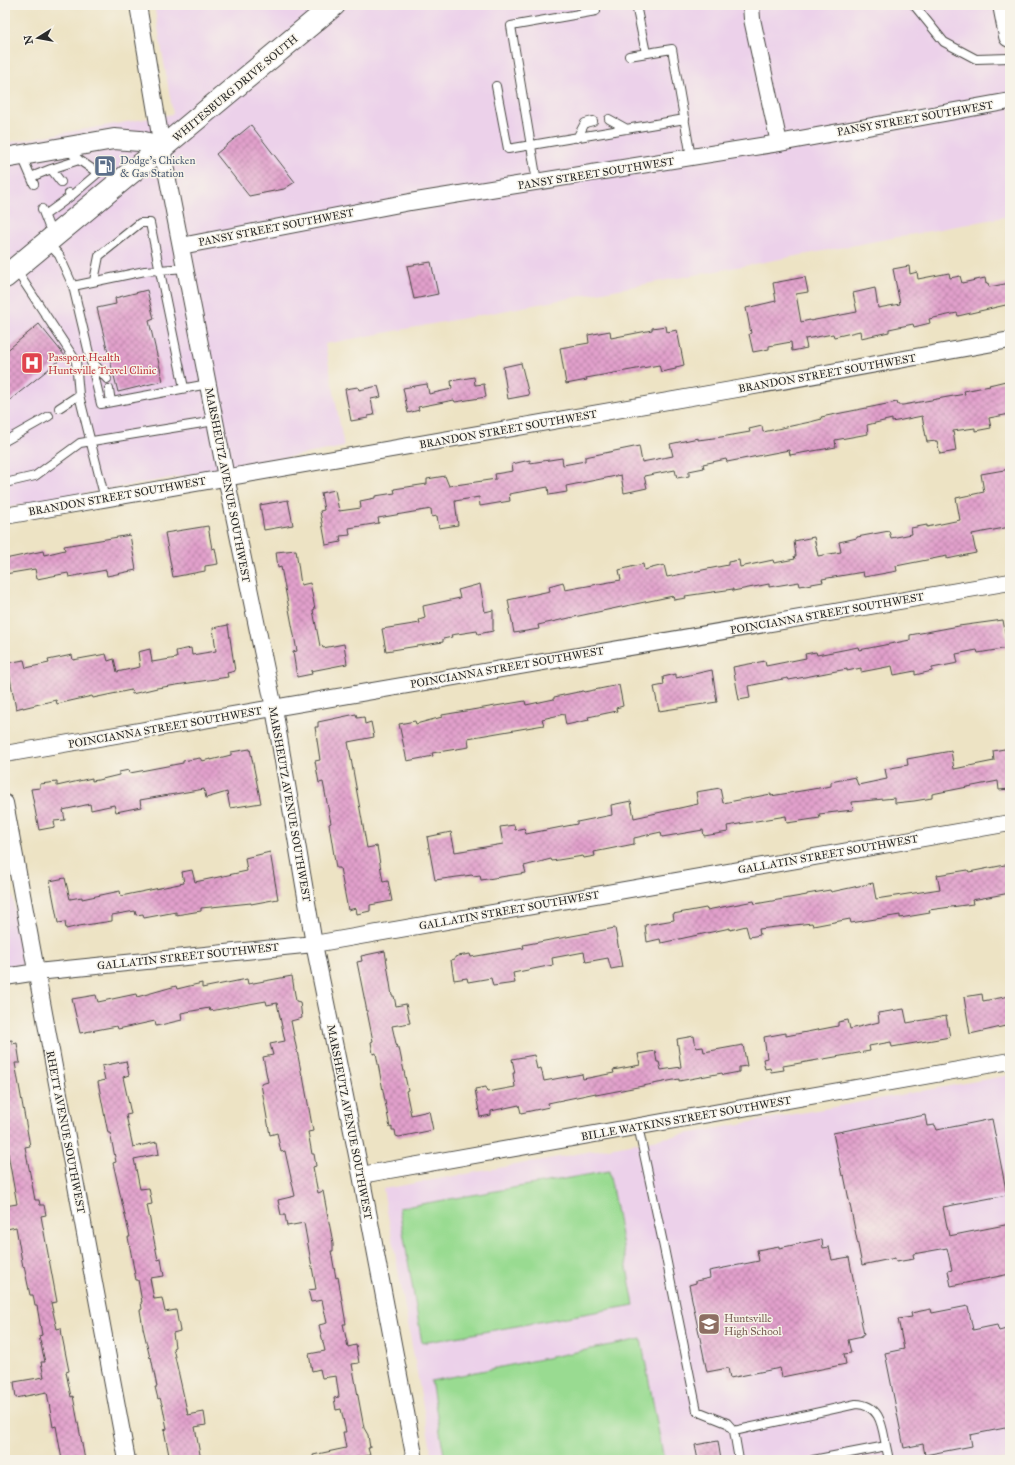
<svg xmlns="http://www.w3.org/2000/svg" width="1015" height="1465" viewBox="0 0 1015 1465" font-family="'IM FELL Great Primer',serif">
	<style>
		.built { fill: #ecd1ea }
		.grass { fill: #99db91; stroke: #62835e }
		.building { fill: url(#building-cross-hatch) }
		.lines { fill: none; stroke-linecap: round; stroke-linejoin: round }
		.service-casing { stroke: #484742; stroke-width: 10 }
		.minor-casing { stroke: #484742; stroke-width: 18 }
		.tertiary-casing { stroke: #484742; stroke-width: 22 }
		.secondary-casing { stroke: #484742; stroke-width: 24 }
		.service { stroke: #fff; stroke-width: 8 }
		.minor { stroke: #fff; stroke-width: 16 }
		.tertiary { stroke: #fff; stroke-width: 20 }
		.secondary { stroke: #fff; stroke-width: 22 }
		.labels { text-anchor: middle; stroke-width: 3; stroke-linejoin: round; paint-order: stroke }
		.street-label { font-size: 11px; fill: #2b2b2b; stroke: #f7f3e8 }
		.service-label { font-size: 11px; fill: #4e5e75; stroke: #f7f3e8; text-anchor: start }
		.health-label { font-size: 11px; fill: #be3a42; stroke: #f7f3e8; text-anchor: start }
		.education-label { font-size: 11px; fill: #785e54; stroke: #f7f3e8; text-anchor: start }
	</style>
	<defs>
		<pattern id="building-cross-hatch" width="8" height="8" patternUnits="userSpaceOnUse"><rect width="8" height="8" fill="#e2a0cc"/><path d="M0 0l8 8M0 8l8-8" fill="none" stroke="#b783a6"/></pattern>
	</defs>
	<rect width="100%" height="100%" fill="#f7f3e8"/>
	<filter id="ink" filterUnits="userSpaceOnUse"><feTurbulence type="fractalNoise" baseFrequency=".025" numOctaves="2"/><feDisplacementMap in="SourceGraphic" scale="8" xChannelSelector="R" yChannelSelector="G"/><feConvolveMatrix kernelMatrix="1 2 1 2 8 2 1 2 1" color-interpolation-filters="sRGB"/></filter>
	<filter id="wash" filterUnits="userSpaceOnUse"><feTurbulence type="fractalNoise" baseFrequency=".012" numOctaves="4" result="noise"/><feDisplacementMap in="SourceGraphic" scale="16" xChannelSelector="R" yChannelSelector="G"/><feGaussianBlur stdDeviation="0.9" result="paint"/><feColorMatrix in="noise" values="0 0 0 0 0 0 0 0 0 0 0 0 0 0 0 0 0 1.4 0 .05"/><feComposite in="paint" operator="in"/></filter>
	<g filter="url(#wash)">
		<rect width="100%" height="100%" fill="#ede3c4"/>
		<path class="built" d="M154 5H996L1010 77V216L325 344 344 447 5 508V143L173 114Z
			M5 854 25 967 5 970Z
			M1010 1075V1460H433L383 1189Z"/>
		<path class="grass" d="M609 1171 634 1305 422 1343 399 1208Z
			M641 1339 664 1460H445L431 1381Z"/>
		<g id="blocks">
			<path class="building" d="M251 125 295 182 284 189 249 196 216 154Z
				M431 262 438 294 414 299 407 266Z
				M909 266 910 274 917 272 918 279 949 273 950 278 960 276 962 283 985 278 986 284 988 283 989 287 1010 283V304L958 316 957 313 929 319 930 323 914 327 913 324 889 329V332L861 338 860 331 834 337 833 334 805 339 807 348 792 351 791 342 769 346V349L753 352 749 334 751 333 746 308 776 301 773 283 805 277 808 292 796 294 801 322 810 320V321L857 312 853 293 875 288 878 308 900 304 893 269Z
				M147 290 154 319 149 321 163 381 118 392 97 308 116 304 115 298Z
				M39 324 65 356 5 404V352Z
				M666 326 667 332 677 330 684 365 676 367V369L661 372 659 365 586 378 587 380 566 384 560 348 589 343 588 335 610 331 611 338 652 330V328Z
				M521 363 529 395 508 399 503 367Z
				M474 377 475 385 484 384 486 397 455 402 454 400 418 407 419 410 408 413 403 388 427 384 429 394 452 389 451 381Z
				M1010 380V414L989 418 991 428 975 431V428L953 431 956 451 940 454 937 441 927 442 922 416 892 422V419L867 425 868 434 835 440 836 447 790 455 789 450 727 462 726 459 703 464 704 468 689 471V476L677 478 675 470 644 476 647 488 624 493 621 475 566 486 567 492 549 495 548 487 509 494 510 501 480 506 479 497 455 501 458 525 439 528 437 516 432 517 431 509 378 518 379 523 349 528 350 535 340 536 341 542 326 545 320 511 324 510 321 493 335 490 339 511 361 508 360 501 375 498V496L395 493 394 489 427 484V479L445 476 449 486 496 479 495 474 513 471 512 464 530 460V463L562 458 563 465 585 461V457L639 446 642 462 673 456 670 444 698 438V440L721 437 750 432 749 429 762 426 763 432 810 422 822 419 821 417 897 402 898 405H903L965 394 964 391 990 386 989 385Z
				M378 386 381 397 371 399 374 415 368 416V418L351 421 345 389 358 387 359 390Z
				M1010 469V527L972 534 976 553 947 559V556L896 566 897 571 864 577 863 572 822 579 823 582 800 586 799 582 769 587V584L733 591V589L685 596 686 598 674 600 673 596 574 617 538 625 539 629 514 633 508 600 550 591 549 586 563 582 565 590 621 580 619 570 643 564 644 570 664 565 667 577 728 565V562L739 560 740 567 773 560 774 563 795 559 794 556H796L794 541 814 537 818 556 841 552 839 542 857 538V537L889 531 891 538 912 534 911 528 927 525V527L960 520 956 498 984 492 981 474Z
				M288 500 293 525 264 530 260 505Z
				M208 526 212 549 215 548 218 564 205 566V571L173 577 165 533Z
				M130 535 136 570 107 576 106 570 69 577 68 573 37 579 35 569 5 574V559L43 551 44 555 65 550 64 546Z
				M296 550 301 585 310 583 315 609 313 610 320 646 322 645 323 648 344 644 347 664 311 671 312 674 297 677 293 652 297 651 281 567 278 568 276 552Z
				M480 584 485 612 493 610V631L478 634 477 631 451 635 452 637 443 639V642L386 651 382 629 420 623 419 620 425 618 423 606 460 598 458 590Z
				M1003 620 1008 648 978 653 977 650 956 654 958 663 932 668V671L915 675V671L894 675 892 666 861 672V668L847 671V669L789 680 788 678 748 686 750 698 739 700 733 667 765 661 766 666 806 658 805 654 816 652 817 655 858 647 859 650 910 640V635L959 626Z
				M228 625 235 671 227 673 228 677 157 688 132 694 131 690 93 698 92 696 57 704 56 700 23 708V707L16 709 7 663 24 660 26 668 49 663 48 660 72 655 73 660 106 654 108 661 114 659 117 672 140 667 138 652 150 649 152 662 177 658 176 651 191 648 192 655 216 651 213 628Z
				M712 670 717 702 659 711 654 687 664 685 663 677 676 674V678Z
				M619 685 623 706 616 708 617 711 588 717 589 720 566 725 564 714 542 719 544 725 468 738 469 747 432 753 433 756 407 761 399 724 415 721 416 724 442 717V715L525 701 526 705 554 699V697L583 691 584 692Z
				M356 714 357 718 364 717 365 724 371 722 374 737 348 742 356 787 367 848 377 846 383 882 388 881 392 901 370 905V911L357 914 356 908 348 910 340 868H336L329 824 331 823 323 782 319 783 315 761 320 760 315 727H318V722Z
				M1010 748V789L999 790 998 781 932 794V798L914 801 895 803V798L852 802 853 810 819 814 820 818 787 823 786 816 727 826 728 832 704 836 703 830 662 837 661 832 634 838V844L594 852 595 856 584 858 583 856 552 861 551 859 524 866 526 873 481 880 480 875 473 876 472 875 435 880 427 837 451 832 455 852 503 844 500 827 514 825 515 830 524 828 526 834 577 824V822L612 815 611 805 631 801 634 818 698 804 696 792 720 788 723 803 771 794V796L831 786V782L855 777 858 785 887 779 885 769 908 765 907 759 951 751 954 769 994 761 993 751Z
				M250 749 261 803 230 808 227 792 206 798 204 789 140 800 141 807 116 812 114 805 91 810 90 804 63 810 65 820 54 821 55 827 39 830 31 789 40 788V784L57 782V786L92 778V781L98 780 119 775V772L129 770 130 773 183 763V761L200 758 202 761 211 759V760L231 755V752Z
				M270 852 278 899 251 904V903L201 908V911L176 915V912L144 918 143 914 136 915 135 911 112 915V921L79 926 66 929 65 922 58 923 50 881 65 878 70 899 82 897V899L120 891 121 896 184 883 182 872 192 870 195 882 247 871 245 858Z
				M1010 864V893L972 900 973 904 929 910 930 913 900 918V915L851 923 850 919 813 926 812 923 759 929 760 935 749 937 746 926 730 930V928L661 943 660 939 647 942 645 925 674 920 673 914 706 908 707 910 754 901 755 904 807 895V894L830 890 831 892 873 883 876 899 940 889 937 875 968 870 969 872Z
				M615 928 622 967 611 969 608 958 586 962 584 952 552 958 553 965 513 973 515 983 493 986 491 978 468 982 467 978 454 980 451 960 455 959V957L458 956 470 954 471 957 524 948 523 945Z
				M385 951 392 996H394L396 1006 406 1004 410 1023 392 1026 397 1048H399L408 1090 406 1091 411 1115 429 1111 433 1130 399 1137 396 1136 395 1130H392V1127L390 1128 376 1053 373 1054 371 1042 373 1041 357 962 362 961 361 956Z
				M292 976 296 1001 300 1002 302 1018 291 1021 302 1076H303L313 1131 308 1132 312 1154H314L316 1166 313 1167 318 1193 323 1191 333 1243V1251H331L336 1278 338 1277 346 1324H343L348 1347 356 1345 359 1363 352 1364 364 1428 368 1435 370 1448H368L370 1455 344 1460H314L313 1455 346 1448 343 1432H346L341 1409 336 1410 334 1398 339 1397 336 1376 322 1378 320 1369 312 1371 309 1354 325 1351 319 1325 327 1323 322 1300 311 1302 308 1290 316 1289 304 1223 287 1226 285 1215H281L278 1200 295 1196 285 1151 281 1152 277 1133 270 1135 261 1084 268 1082 263 1057 273 1055 270 1044 285 1041 277 1003 267 1005 266 1001 210 1011 209 1008 181 1013 182 1020 156 1026 155 1021 118 1029 117 1026 80 1033 72 999 96 995 98 1002 136 994 137 997 176 986 177 989 202 983V988L247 979 248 984Z
				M982 994 983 1001 1010 996V1025L970 1034 964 997Z
				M904 1009 907 1023 946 1016 950 1037 892 1047 891 1042 869 1046 870 1051 783 1066 784 1070 771 1072 770 1068 765 1069 763 1059 767 1058 764 1037 786 1033V1036L838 1026V1022L848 1020 850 1029 879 1022 878 1013Z
				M694 1036 696 1048 703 1047 704 1052 743 1045 747 1066 739 1067V1072L723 1075 722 1073 679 1081V1079L596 1095V1093L548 1103 549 1107 521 1113 519 1105 491 1111V1115L480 1117 475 1089 486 1087 487 1092 515 1087 513 1073H515L512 1059 534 1055 537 1069 541 1068 544 1081 582 1074 583 1079 614 1073 613 1070 640 1065 638 1054 655 1051 657 1062H659L661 1070 681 1067 677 1039Z
				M12 1040V1044L17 1043 20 1063H15L30 1146 25 1147 35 1200H39L40 1205H44L46 1215 41 1216 57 1302 51 1303 57 1329 61 1328 62 1336 69 1371 66 1372 71 1397 73 1396 85 1460H62L56 1426 53 1427 47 1392 16 1398 14 1382 44 1377 41 1362H45L39 1336 42 1335 37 1306H35L33 1295H30L24 1266 23 1267 16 1227 7 1229 5 1216V1206L17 1204 5 1137V1041Z
				M126 1061 129 1075 123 1077 131 1114 126 1115 133 1147 157 1142 159 1154 134 1159 140 1189 149 1188 152 1204 147 1205 158 1260 161 1259 164 1276 150 1278 154 1299 162 1298 165 1312 176 1310 180 1331 173 1333 175 1347 173 1348 188 1415 204 1412 206 1425 195 1427 201 1460H170L164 1430 167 1429 163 1408 160 1398 158 1399 155 1387H157L151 1357 150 1358 143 1328 140 1310 142 1309 141 1302H142L138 1280H136L128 1237H130L113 1163 116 1162 110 1133H108L98 1082 105 1080 102 1066Z
				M925 1115 927 1126 935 1125 937 1130 992 1119 1007 1195 943 1207 949 1236 1010 1224V1274L951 1286 948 1271 952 1270 947 1248 913 1254 914 1259 896 1262 895 1258 862 1265 844 1175 842 1176 833 1133Z
				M822 1239 823 1248 829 1247 832 1260 849 1257 864 1335H862V1337L848 1340 851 1353 844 1354 846 1364 782 1377 780 1368 730 1378 728 1368 707 1372 689 1285 696 1283V1281L710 1278 709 1271 759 1261 757 1250 779 1246V1248Z
				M968 1306 973 1330 997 1325 999 1331 1010 1328V1427L970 1435 972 1446 925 1455 923 1444 904 1448 885 1353 904 1349 898 1319 912 1317 911 1313 931 1309 932 1313Z
				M718 1441 721 1460H698L695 1445Z"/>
		</g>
	</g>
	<g filter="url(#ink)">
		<use href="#blocks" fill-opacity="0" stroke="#484742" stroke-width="1"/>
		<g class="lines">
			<g class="service-casing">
				<path id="service" d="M636 5 646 53
					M914 5 944 42 976 59 1010 58
					M629 56 672 49 691 157
					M496 86 508 149 685 119
					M609 119 627 129
					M577 138 585 123 593 121
					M67 149 79 160 98 173 71 196
					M22 156 34 184
					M51 169 79 160
					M31 177 51 169 61 182
					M537 182 511 26 596 11
					M42 209 53 237
					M45 215 71 196 69 193
					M47 242 59 255 73 286
					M186 268 145 271 73 286 101 404 208 384
					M16 270 76 361 79 395 59 408
					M94 281 99 256 140 223H150L184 388
					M92 361 107 379
					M109 389 111 402
					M79 395 105 499
					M5 441 49 416
					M5 483 35 476 80 443 215 421
					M638 1126 663 1243 697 1411 727 1423 734 1431
					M739 1460 734 1431 856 1404C881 1405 882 1426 886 1446
					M813 1460 886 1446 889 1460"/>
			</g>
			<g class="minor-casing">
				<path id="minor" d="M138 5 165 165 226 477 274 708 314 944 361 1175 415 1460
					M751 5 752 19 779 143
					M181 246 410 202 779 143 1010 101
					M5 516 743 388 1010 340
					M5 754 1010 582
					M5 803 127 1460
					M5 977 37 972 314 944 1010 823
					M361 1175 1010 1061"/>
			</g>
			<g class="tertiary-casing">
				<path id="tertiary" d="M5 158 114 139 140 141 163 147"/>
			</g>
			<g class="secondary-casing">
				<path id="secondary" d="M1004 5 1010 36
					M5 277 128 175 163 147 334 5"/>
			</g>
			<use href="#service" class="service"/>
			<use href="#minor" class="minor"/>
			<use href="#tertiary" class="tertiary"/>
			<use href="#secondary" class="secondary"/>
		</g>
	</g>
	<defs>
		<g id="fuel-square" transform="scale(1.15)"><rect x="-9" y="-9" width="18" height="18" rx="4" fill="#5c6f8a" stroke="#f7f3e8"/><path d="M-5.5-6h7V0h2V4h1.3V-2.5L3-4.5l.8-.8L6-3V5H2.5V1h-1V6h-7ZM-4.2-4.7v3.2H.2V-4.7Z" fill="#fff"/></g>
		<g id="hospital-square" transform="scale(1.15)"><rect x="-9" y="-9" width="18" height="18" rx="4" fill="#e0444e" stroke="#f7f3e8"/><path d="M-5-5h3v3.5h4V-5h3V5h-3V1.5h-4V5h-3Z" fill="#fff"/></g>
		<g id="school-square" transform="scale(1.15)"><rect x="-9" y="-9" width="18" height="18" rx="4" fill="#8d6e63" stroke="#f7f3e8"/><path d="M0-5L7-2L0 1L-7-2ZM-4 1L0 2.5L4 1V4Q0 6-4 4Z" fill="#fff"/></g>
	</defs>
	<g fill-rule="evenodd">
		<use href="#fuel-square" x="105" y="166"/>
		<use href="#hospital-square" x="32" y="363"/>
		<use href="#school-square" x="709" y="1324"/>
	</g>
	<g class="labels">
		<g class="street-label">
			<text transform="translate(235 88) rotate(-40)" y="4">WHITESBURG DRIVE SOUTH</text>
			<text transform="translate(915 118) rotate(-10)" y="4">PANSY STREET SOUTHWEST</text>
			<text transform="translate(596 173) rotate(-9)" y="4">PANSY STREET SOUTHWEST</text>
			<text transform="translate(276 227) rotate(-11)" y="4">PANSY STREET SOUTHWEST</text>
			<text transform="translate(827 373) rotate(-10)" y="4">BRANDON STREET SOUTHWEST</text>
			<text transform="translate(508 429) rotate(-10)" y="4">BRANDON STREET SOUTHWEST</text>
			<text transform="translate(228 485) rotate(79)" y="4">MARSHEUTZ AVENUE SOUTHWEST</text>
			<text transform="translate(117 496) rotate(-10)" y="4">BRANDON STREET SOUTHWEST</text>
			<text transform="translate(827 613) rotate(-10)" y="4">POINCIANNA STREET SOUTHWEST</text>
			<text transform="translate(507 667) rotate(-10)" y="4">POINCIANNA STREET SOUTHWEST</text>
			<text transform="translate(165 727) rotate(-10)" y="4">POINCIANNA STREET SOUTHWEST</text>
			<text transform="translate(290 804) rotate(80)" y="4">MARSHEUTZ AVENUE SOUTHWEST</text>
			<text transform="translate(828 854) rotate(-10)" y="4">GALLATIN STREET SOUTHWEST</text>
			<text transform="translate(509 910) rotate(-10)" y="4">GALLATIN STREET SOUTHWEST</text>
			<text transform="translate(188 956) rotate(-6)" y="4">GALLATIN STREET SOUTHWEST</text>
			<text transform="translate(686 1118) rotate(-10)" y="4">BILLE WATKINS STREET SOUTHWEST</text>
			<text transform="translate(350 1122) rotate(79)" y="4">MARSHEUTZ AVENUE SOUTHWEST</text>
			<text transform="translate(66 1132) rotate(79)" y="4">RHETT AVENUE SOUTHWEST</text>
		</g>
		<g class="service-label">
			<text x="120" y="164">Dodge's Chicken<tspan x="120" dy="13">&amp; Gas Station</tspan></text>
		</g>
		<g class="health-label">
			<text x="48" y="361">Passport Health<tspan x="48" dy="13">Huntsville Travel Clinic</tspan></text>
		</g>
		<g class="education-label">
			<text x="724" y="1322">Huntsville<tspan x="724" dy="13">High School</tspan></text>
		</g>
	</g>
	<rect width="1015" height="1465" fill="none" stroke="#f7f3e8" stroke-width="20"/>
	<g transform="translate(38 38) rotate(259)" stroke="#f7f3e8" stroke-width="3" paint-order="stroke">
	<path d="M0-3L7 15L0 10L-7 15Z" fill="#2b2b2b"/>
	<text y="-6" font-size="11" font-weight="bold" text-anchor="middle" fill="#2b2b2b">N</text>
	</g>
</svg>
